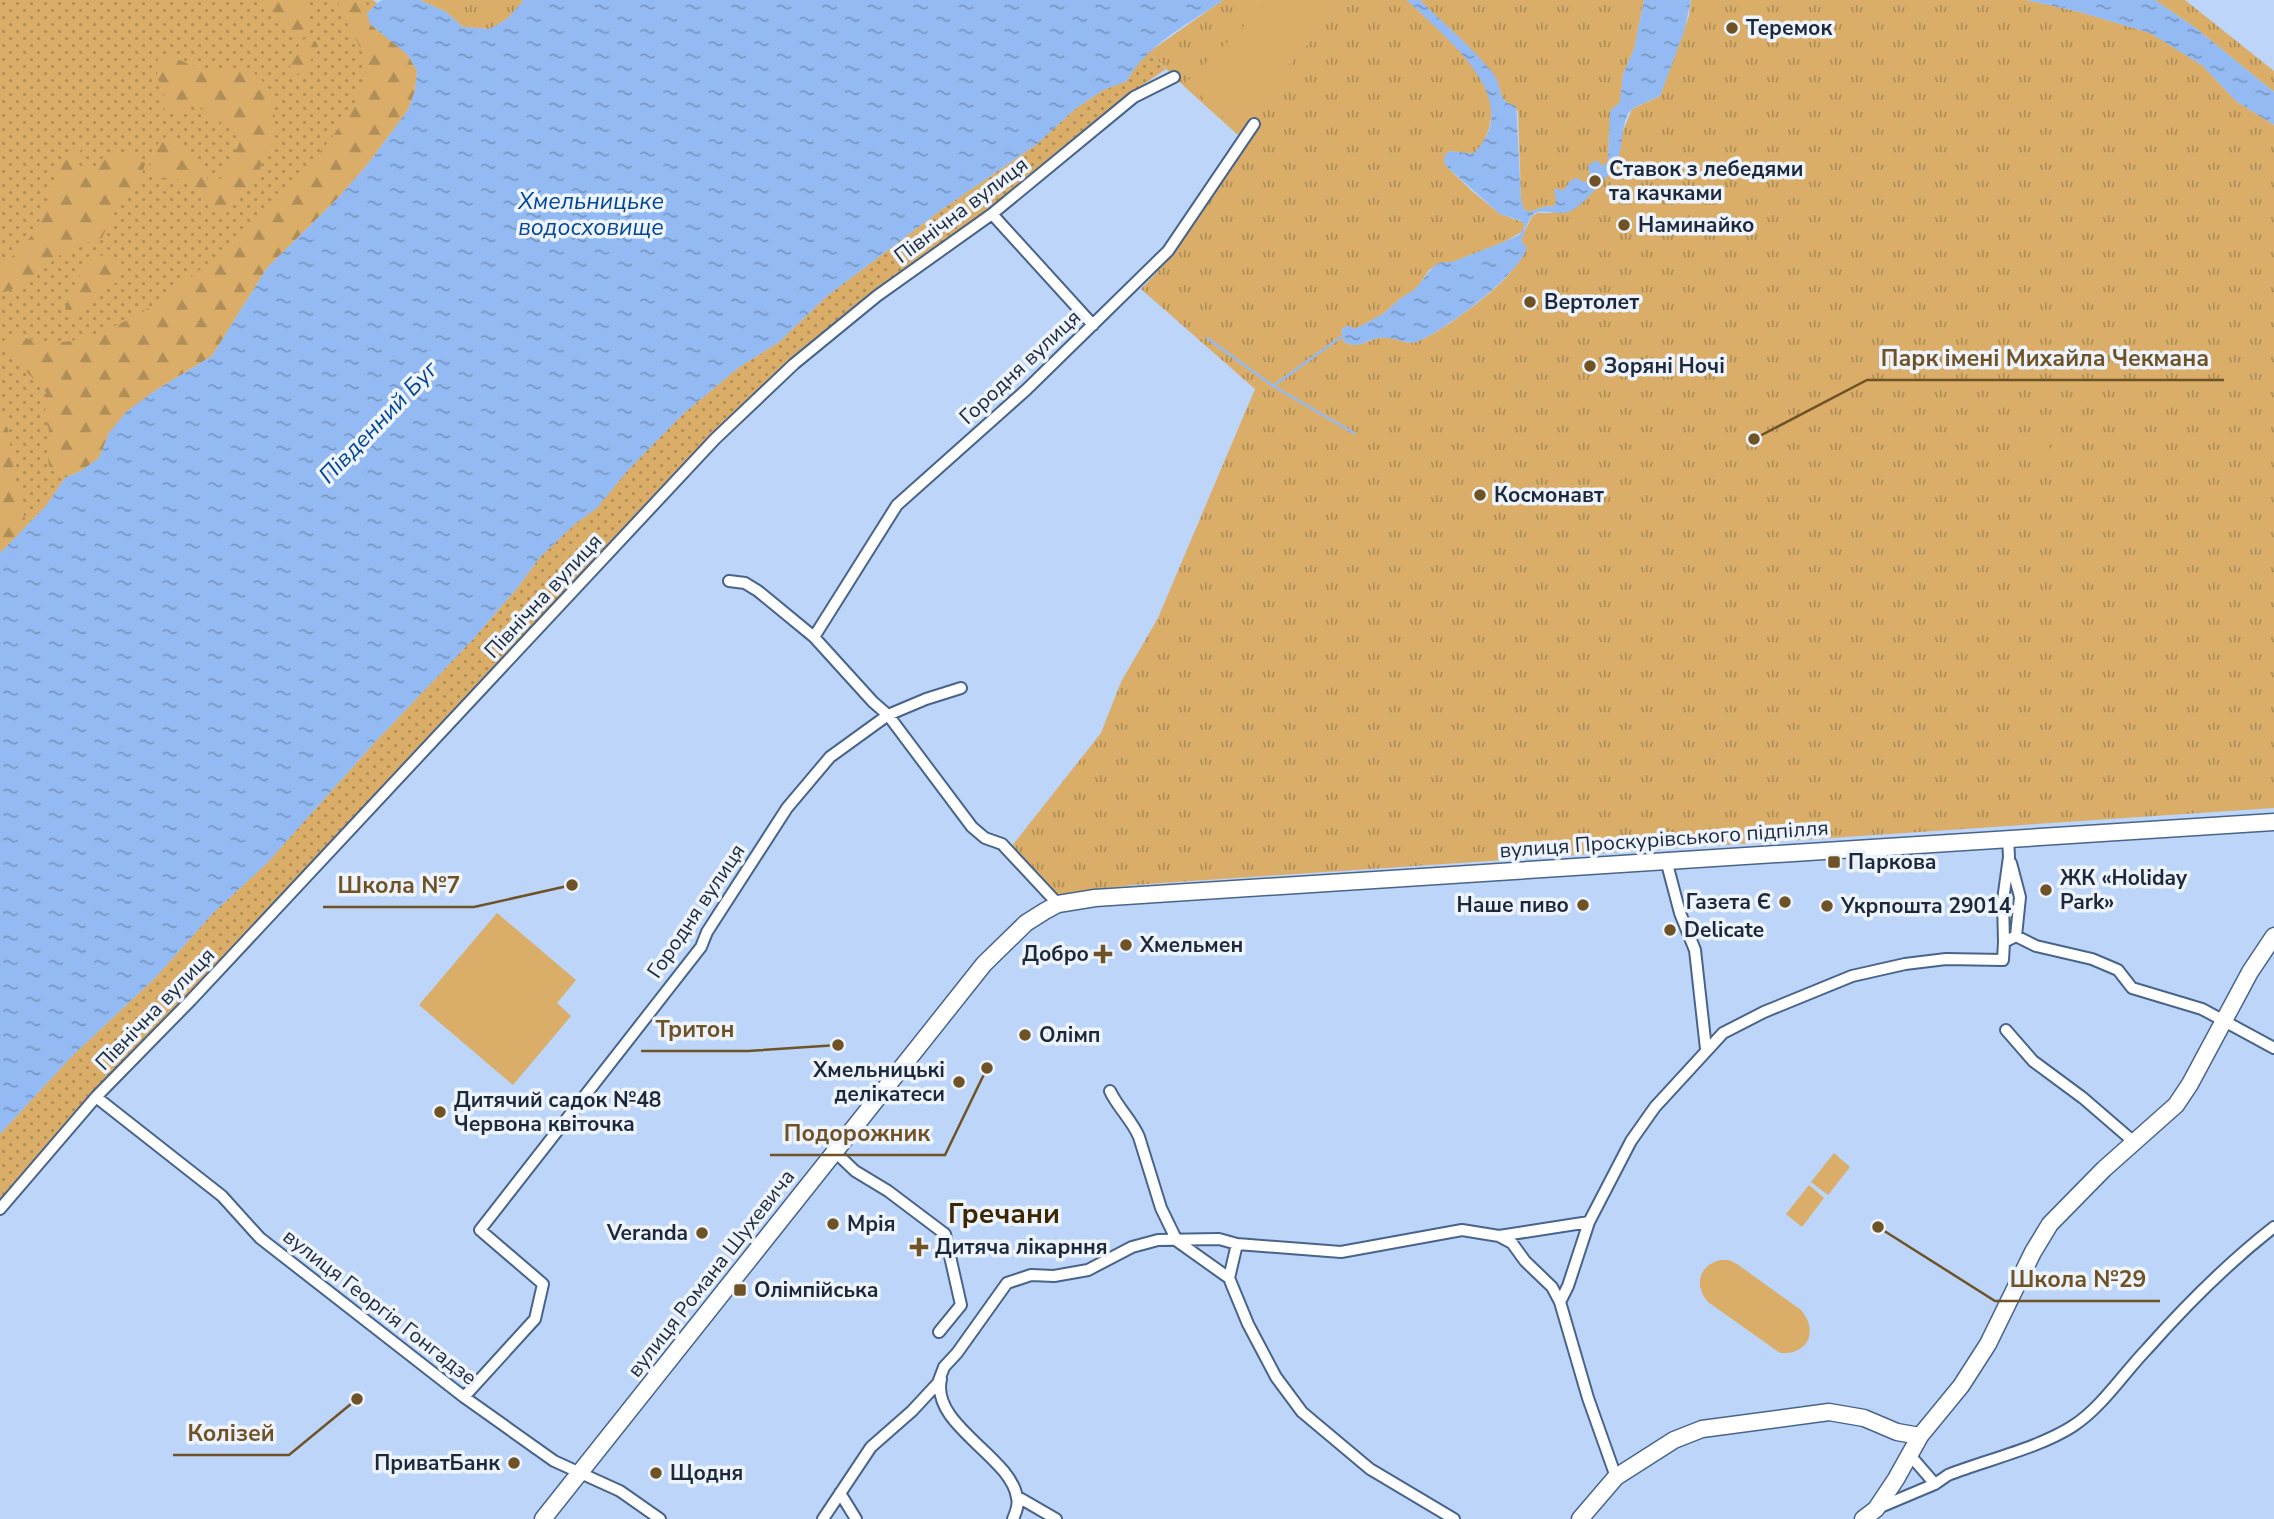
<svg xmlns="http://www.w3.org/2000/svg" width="2274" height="1519" viewBox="0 0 2274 1519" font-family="'Nunito Sans',sans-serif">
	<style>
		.grass { fill: url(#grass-dots) }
		.forest { fill: url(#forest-firs) }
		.park { fill: url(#park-tufts) }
		.garden { fill: #daae69 }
		.water { fill: url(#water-ripples) }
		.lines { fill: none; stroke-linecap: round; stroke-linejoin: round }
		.stream { stroke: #93baf2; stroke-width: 2.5 }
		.street-casing { stroke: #49648b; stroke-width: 14 }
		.secondary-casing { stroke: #49648b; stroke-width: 19 }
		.street { stroke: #fff; stroke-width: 10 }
		.secondary { stroke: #fff; stroke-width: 16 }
		.poi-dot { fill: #6f5326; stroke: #eef4fd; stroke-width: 2.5 }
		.labels { text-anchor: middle; stroke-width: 7; stroke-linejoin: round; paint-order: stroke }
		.poi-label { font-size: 21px; font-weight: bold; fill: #1d293a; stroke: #eef4fd; text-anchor: start }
		.street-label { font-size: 21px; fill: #1d293a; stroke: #eef4fd }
		.water-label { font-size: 23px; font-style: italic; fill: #014594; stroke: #eef4fd }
		.district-label { font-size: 28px; font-weight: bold; fill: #3c2701; stroke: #eef4fd }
		.leader { fill: none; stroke: #6f5326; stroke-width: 2.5 }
		.callout-dot { fill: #6f5326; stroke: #eef4fd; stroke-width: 2.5 }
		.callout-label { font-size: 23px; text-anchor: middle; font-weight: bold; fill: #6f5326; stroke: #eef4fd; stroke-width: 7; stroke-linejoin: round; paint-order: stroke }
	</style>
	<defs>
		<pattern id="grass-dots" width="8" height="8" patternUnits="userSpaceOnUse" patternTransform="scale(1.75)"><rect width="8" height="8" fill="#daae69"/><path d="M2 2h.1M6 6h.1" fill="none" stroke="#b08e57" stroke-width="1.8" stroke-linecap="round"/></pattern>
		<pattern id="forest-firs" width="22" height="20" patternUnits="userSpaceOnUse" patternTransform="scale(1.75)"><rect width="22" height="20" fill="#daae69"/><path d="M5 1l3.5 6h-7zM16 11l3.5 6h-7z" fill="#b08e57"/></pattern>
		<pattern id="park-tufts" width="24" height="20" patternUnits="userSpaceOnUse" patternTransform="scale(1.75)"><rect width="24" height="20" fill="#daae69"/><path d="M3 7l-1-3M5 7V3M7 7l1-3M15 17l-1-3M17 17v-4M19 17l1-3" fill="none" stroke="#b08e57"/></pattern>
		<pattern id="water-ripples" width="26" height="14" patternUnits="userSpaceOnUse" patternTransform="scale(1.75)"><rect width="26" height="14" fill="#93baf2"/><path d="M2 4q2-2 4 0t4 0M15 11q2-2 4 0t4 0" fill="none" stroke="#7797c5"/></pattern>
	</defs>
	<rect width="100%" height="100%" fill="#bcd5f8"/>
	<path class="grass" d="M0 0H373L377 3 367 14 408 55 65 478 46 506 0 553Z
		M1149 52 1166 69 1131 93 989 210 791 360 0 1202V1134L71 1057 155 978 213 913 267 863 375 742 475 637 518 587 540 557 576 523 596 508 628 470 683 414 738 368 779 342 827 296 941 210 1037 144 1075 109 1103 90 1127 81 1135 67Z"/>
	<path class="forest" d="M263 0H304L309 17 305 33 297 36C282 30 268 15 263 0Z
		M340 0H366L367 14 377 32 390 39 408 55 417 71 415 91 408 110 368 164 338 198 267 268 212 356 153 392 109 433 99 458 81 471 65 478 49 466 47 451 49 430 45 418 46 392 20 365C17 355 8 351 4 340L11 334C33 340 51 346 74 340 103 334 141 315 165 297 216 261 363 130 367 68 368 58 344 17 338 6Z
		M309 36 316 42 318 46C313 57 307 70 296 75L290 70C291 58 298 42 309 36Z
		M166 55C183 60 199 71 217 71 229 71 243 67 254 73 263 79 269 90 272 99 284 142 254 183 226 213L215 211 211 197 172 176 156 181C143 166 154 141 170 135L180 140 209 181 213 183 223 177 239 144 234 131 195 105C175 114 156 121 165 91L157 78 158 58Z
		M82 147 79 164 83 171 94 167 107 154 132 156 145 163C142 182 129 191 118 206 112 216 107 227 102 238 84 243 67 249 52 261 33 274 24 287 1 293L0 264C43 241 45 199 64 159L74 149Z
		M111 254 122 264 124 269 118 282C100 288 91 304 79 318H72L65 309C71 288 80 274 94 257Z
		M0 415 8 429 14 474 27 527 0 553Z"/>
	<path class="park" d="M420 0H524L507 19 490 29 463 27 446 12Z
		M1223 0H1407C1430 22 1475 60 1487 88 1496 110 1491 136 1475 153 1464 154 1455 150 1448 152L1444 159 1446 166 1472 191 1500 214 1525 223 1523 231 1504 242 1452 262H1442L1429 270 1416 289 1400 299 1383 314 1355 329 1343 328 1341 331 1344 342C1361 350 1366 339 1384 337 1395 336 1405 345 1415 342 1436 337 1501 288 1513 269 1518 262 1521 253 1525 245L1521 240 1532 216 1537 213H1552L1602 182 1632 109 1660 96 1689 16 1691 0H2026L2080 12 2150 33 2177 49 2203 66 2236 101 2274 125V808L1133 885 1071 892 1052 898 1008 851 1101 733 1121 682 1158 618 1255 389 1141 289 1173 255 1239 136 1187 89 1149 52Z
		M1420 0H1644L1634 49 1623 74 1620 102 1609 132 1608 162 1590 176 1586 183 1571 180 1553 207 1547 206 1529 212 1524 209 1521 199 1518 111 1502 98 1500 89Z
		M2155 0H2185L2274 71V92L2197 29Z"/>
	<path class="garden" d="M1271 0H1349L1233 126 1186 82Z
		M2045 441 2056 457 2036 471 2025 455Z
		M497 913 576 980 557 1003 571 1016 513 1085 419 1005Z
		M1834 1153 1850 1167 1828 1195 1811 1182Z
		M1809 1185 1824 1198 1802 1227 1786 1214Z
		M1720 1260H1729L1737 1264 1801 1310C1819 1331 1808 1355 1780 1353L1708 1302C1694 1286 1698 1266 1720 1260Z"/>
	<path class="water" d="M383 0H420L446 12 463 27 490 29 507 19 524 0H1223C1190 23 1147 44 1127 81L1103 90 1075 109 1037 144 941 210 827 296 779 342 738 368 683 414 628 470 597 508 576 523 540 557 518 587 475 637 375 742 267 863 213 913 155 978 71 1057 0 1134V553L46 506 65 478 81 471 99 458 109 433 126 412 153 392 212 356 267 268 338 198 368 164 408 110 415 91 417 71 408 55 370 24 367 14 377 3Z
		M1407 0H1420C1443 23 1473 48 1493 73 1504 87 1495 101 1516 106L1521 199 1524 209 1529 212 1547 206 1553 207 1556 201 1554 190 1557 188 1563 191 1571 180 1577 178 1586 183 1590 176 1588 165 1598 160 1601 166 1608 162 1610 111 1620 102 1623 74 1634 49 1644 0H1691L1684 32 1660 96C1653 99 1636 106 1631 110 1619 121 1625 158 1612 171 1598 184 1587 203 1569 212 1559 216 1540 207 1532 215 1527 222 1525 233 1521 240L1527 248C1520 274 1442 333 1416 342 1408 345 1393 336 1379 338 1363 340 1361 350 1344 342L1341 331 1347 325 1355 329 1383 314 1400 299 1415 289 1435 265 1442 262H1452L1504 242 1519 235 1525 227 1522 221 1500 214 1446 166 1444 159 1447 152C1456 150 1464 154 1474 153 1528 99 1443 36 1407 0Z
		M2026 0H2155L2197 29 2274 92V125L2236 101 2203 66 2150 33 2080 12Z"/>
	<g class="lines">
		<path class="stream" d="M1207 338 1273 386 1341 337
			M1273 386 1354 433"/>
		<g class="street-casing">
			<path id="street" d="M992 214 1093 325
				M729 581 745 583 758 591 814 637 873 702 888 715 972 827 985 838 1002 844 1058 904
				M814 637 897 505 1026 390 1168 251 1254 124
				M1666 860 1680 913 1695 950 1706 1049
				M2011 863 2020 897 2016 936
				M2004 942 2003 900 2009 857 2008 838
				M2006 1030 2033 1061 2083 1098 2134 1142
				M1110 1091C1118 1108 1132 1120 1139 1137L1161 1208 1177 1241 1229 1278 1248 1324 1276 1377 1302 1412 1370 1469 1454 1519
				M96 1097 222 1196 260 1238 464 1397 554 1461 620 1491 660 1519
				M834 1151 855 1171 888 1191 945 1234 961 1305 939 1332
				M0 1209 96 1097 191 1000 715 439 794 364 877 296 992 214 1134 97 1174 77
				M1499 1236 1512 1243 1525 1261 1552 1287 1560 1302 1588 1398 1616 1477
				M1229 1278 1237 1244
				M1560 1302 1568 1286 1589 1222 1631 1141 1655 1107 1723 1033 1764 1012 1852 976 1905 964 1946 959 2003 960 2004 942 2016 936 2036 946 2092 959 2118 970 2132 988 2202 1009 2274 1048
				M941 1379C930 1425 1012 1457 1017 1498 1019 1505 1016 1512 1013 1519
				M464 1397 535 1319 543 1284 480 1230 701 947 707 932 787 808 830 757 888 715 926 699 961 688
				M1909 1454 1935 1484
				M840 1493 856 1519
				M1018 1497 1056 1519
				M1878 1508 1935 1484 1948 1475C1986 1460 2039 1448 2073 1426 2102 1407 2123 1374 2147 1349 2186 1305 2228 1263 2274 1227
				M823 1519 871 1447 912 1411 938 1383 944 1367 957 1353 1007 1283 1031 1275 1054 1276 1088 1270 1132 1247 1158 1240 1219 1239 1237 1244 1341 1252 1462 1230 1499 1236 1589 1222"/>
		</g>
		<g class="secondary-casing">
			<path id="secondary" d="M543 1519 984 964 1026 923 1045 911 1058 904 1095 898 2274 822
				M1580 1519 1616 1477 1674 1440 1702 1429 1829 1412 1864 1418 1897 1432 1920 1436
				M1863 1519 1876 1509 1896 1479 1920 1436 1961 1386 1988 1344 2033 1252 2050 1224 2104 1169 2176 1105 2190 1084 2250 972 2274 936"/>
		</g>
		<use href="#street" class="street"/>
		<use href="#secondary" class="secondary"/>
	</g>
	<g class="poi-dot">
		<circle cx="1732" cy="28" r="7"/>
		<circle cx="1595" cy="181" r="7"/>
		<circle cx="1624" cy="225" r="7"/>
		<circle cx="1530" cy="302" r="7"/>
		<circle cx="1590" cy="366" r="7"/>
		<circle cx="1480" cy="495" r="7"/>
		<rect x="1827" y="855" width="14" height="14" rx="3.5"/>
		<circle cx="2046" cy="890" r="7"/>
		<circle cx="1785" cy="902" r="7"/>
		<circle cx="1583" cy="905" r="7"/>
		<circle cx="1827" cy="906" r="7"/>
		<circle cx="1670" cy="930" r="7"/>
		<circle cx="1126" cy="945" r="7"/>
		<path d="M1099.5 943.5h7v7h7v7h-7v7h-7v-7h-7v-7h7z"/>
		<circle cx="1025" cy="1035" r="7"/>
		<circle cx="959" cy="1082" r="7"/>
		<circle cx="440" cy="1112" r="7"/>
		<circle cx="833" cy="1224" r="7"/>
		<circle cx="702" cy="1233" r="7"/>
		<path d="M915.5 1236.5h7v7h7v7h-7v7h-7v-7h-7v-7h7z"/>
		<rect x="733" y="1283" width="14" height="14" rx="3.5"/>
		<circle cx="514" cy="1463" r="7"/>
		<circle cx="656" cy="1473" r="7"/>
	</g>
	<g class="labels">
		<g class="poi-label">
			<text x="1746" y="35">Теремок</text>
			<text x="1609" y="176">Ставок з лебедями<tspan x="1609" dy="24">та качками</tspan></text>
			<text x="1638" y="232">Наминайко</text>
			<text x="1544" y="309">Вертолет</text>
			<text x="1604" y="373">Зоряні Ночі</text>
			<text x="1494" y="502">Космонавт</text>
			<text x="1848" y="869">Паркова</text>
			<text x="2060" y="885">ЖК «Holiday<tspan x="2060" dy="24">Park»</tspan></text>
			<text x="1771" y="909" text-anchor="end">Газета Є</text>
			<text x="1569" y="912" text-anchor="end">Наше пиво</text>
			<text x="1841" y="913">Укрпошта 29014</text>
			<text x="1684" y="937">Delicate</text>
			<text x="1140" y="952">Хмельмен</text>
			<text x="1089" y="961" text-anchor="end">Добро</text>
			<text x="1039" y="1042">Олімп</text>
			<text x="945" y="1077" text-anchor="end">Хмельницькі<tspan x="945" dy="24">делікатеси</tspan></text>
			<text x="454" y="1107">Дитячий садок №48<tspan x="454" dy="24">Червона квіточка</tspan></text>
			<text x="847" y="1231">Мрія</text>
			<text x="688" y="1240" text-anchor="end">Veranda</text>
			<text x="935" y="1254">Дитяча лікарння</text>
			<text x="754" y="1297">Олiмпiйська</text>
			<text x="500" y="1470" text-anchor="end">ПриватБанк</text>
			<text x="670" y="1480">Щодня</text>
		</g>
		<g class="street-label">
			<text transform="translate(961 210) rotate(-37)" y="7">Північна вулиця</text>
			<text transform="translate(1020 367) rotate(-43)" y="7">Городня вулиця</text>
			<text transform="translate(543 596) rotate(-47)" y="7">Північна вулиця</text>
			<text transform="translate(1664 839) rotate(-4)" y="7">вулиця Проскурівського підпілля</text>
			<text transform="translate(696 911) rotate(-56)" y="7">Городня вулиця</text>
			<text transform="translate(155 1009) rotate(-46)" y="7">Північна вулиця</text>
			<text transform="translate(711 1273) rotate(-52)" y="7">вулиця Романа Шухевича</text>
			<text transform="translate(380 1307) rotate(38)" y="7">вулиця Георгія Гонгадзе</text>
		</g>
		<g class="water-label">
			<text x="591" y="209">Хмельницьке<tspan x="591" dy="26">водосховище</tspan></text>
			<text transform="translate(378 422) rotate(-46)" y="8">Південний Буг</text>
		</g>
		<g class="district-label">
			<text x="1004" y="1223">Гречани</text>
		</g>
	</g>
	<path class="leader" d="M1754 439L1867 380H2224M572 885L474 907H323M838 1045L748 1051H641M987 1068L945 1155H770M1878 1227L1995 1301H2160M357 1399L289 1455H173"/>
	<g class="callout-dot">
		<circle cx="1754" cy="439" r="7"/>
		<circle cx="572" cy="885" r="7"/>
		<circle cx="838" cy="1045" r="7"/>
		<circle cx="987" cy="1068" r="7"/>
		<circle cx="1878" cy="1227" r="7"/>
		<circle cx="357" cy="1399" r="7"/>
	</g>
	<g class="callout-label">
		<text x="2045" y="366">Парк імені Михайла Чекмана</text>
		<text x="399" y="893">Школа №7</text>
		<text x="695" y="1037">Тритон</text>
		<text x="857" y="1141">Подорожник</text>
		<text x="2078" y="1287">Школа №29</text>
		<text x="231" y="1441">Колізей</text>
	</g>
</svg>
